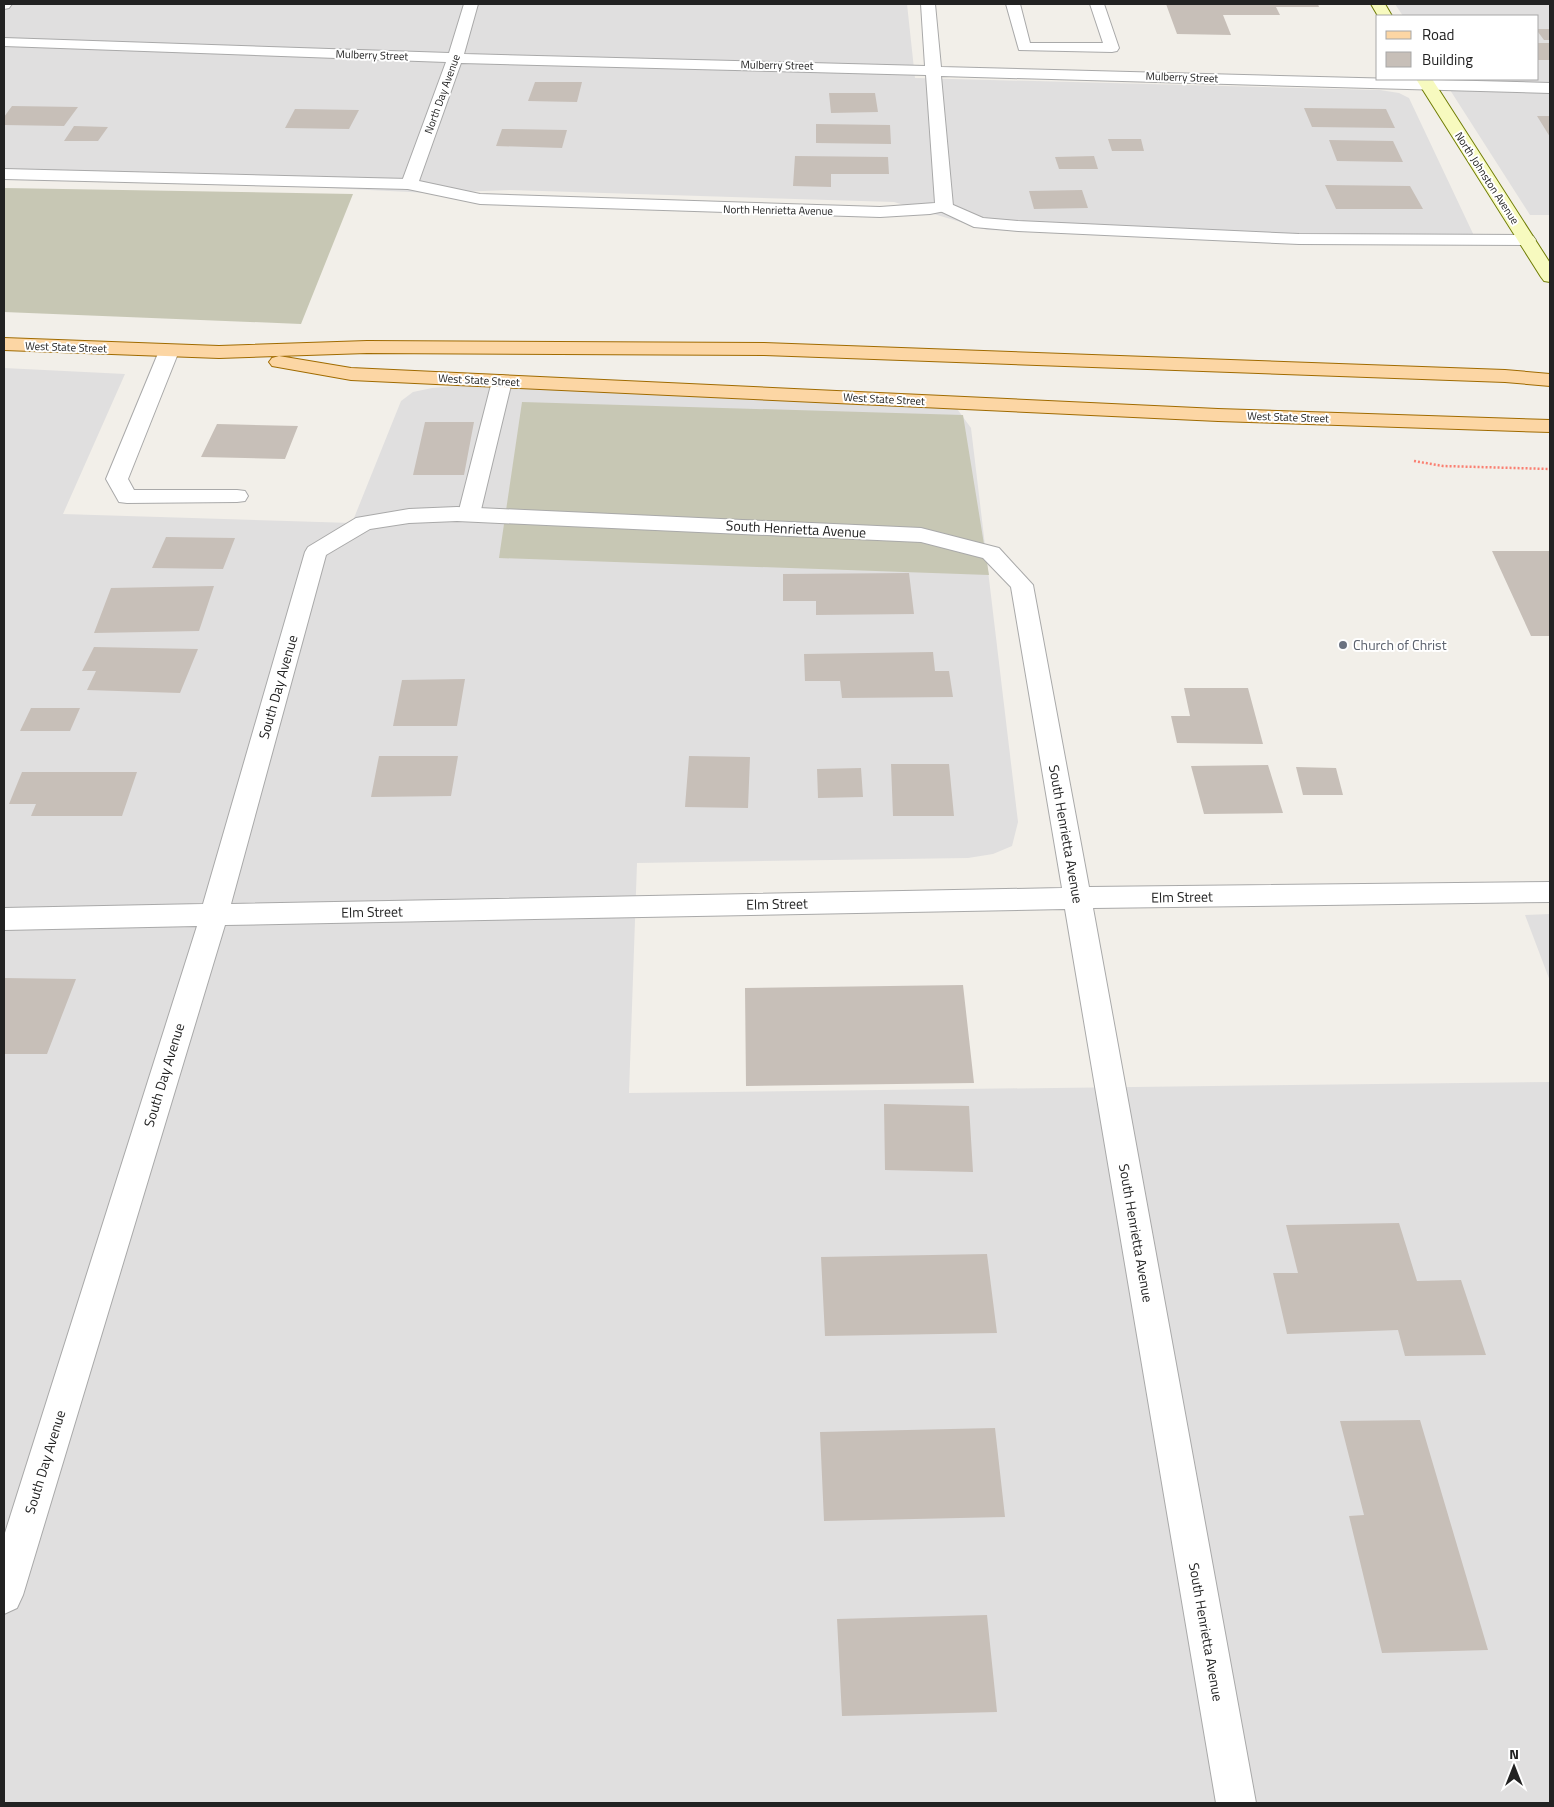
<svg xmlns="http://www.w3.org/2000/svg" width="1554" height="1807" viewBox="0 0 1554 1807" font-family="'Titillium Web',sans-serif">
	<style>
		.residential { fill: #e0dfdf }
		.construction { fill: #c7c7b4 }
		.building { fill: #c7bfb8 }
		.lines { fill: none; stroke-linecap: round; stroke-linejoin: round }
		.lane-casing { stroke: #a9a9a9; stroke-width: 2 }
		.street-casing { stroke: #a9a9a9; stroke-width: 2 }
		.secondary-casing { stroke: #707d05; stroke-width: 2 }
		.primary-casing { stroke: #a06b00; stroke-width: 2 }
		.path { stroke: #fa8072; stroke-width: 2.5; stroke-dasharray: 2 2; stroke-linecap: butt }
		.lane { fill: #fff; fill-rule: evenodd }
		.street { fill: #fff; fill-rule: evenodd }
		.secondary { fill: #f7fabf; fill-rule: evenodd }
		.primary { fill: #fcd6a4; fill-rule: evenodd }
		.worship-dot { fill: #6b7280; stroke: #fff; stroke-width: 2 }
		.labels { text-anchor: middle; stroke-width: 4; stroke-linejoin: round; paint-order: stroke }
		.far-street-label { font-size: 11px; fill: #222; stroke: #fff }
		.street-label { font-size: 14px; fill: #222; stroke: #fff }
		.worship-label { font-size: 14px; fill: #5b616d; stroke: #fff; text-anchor: start }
	</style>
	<rect width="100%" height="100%" fill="#f2efe9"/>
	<path class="residential" d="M4 4H907L915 78 1380 90 1399 93 1409 98 1476 240 987 230 894 202 510 190 429 193 4 172Z
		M1395 4H1550V215H1530L1443 79H1538V16H1403Z
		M4 368 125 374 63 514 352 523 401 401 413 392 432 388 468 385 955 406 971 428 1018 822 1012 846 993 854 968 858 637 863 629 1093 1550 1082V1803H4Z
		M1550 914V981L1525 915Z"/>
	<path class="construction" d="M4 188 353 194 301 324 4 312Z
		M522 402 963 415 989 575 499 558Z"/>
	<path class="building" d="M1166 4H1318L1319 7H1276L1280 15H1223L1231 35 1177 34Z
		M1538 29H1550V40H1544L1538 32Z
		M1538 43H1549L1550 60H1538Z
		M535 82H582L577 102 528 101Z
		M829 93H875L878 112 831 113Z
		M12 106 78 107 64 126 4 125V117Z
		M1304 108 1386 109 1395 128 1312 127Z
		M295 109 359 110 349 129 285 128Z
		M1537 116H1550V137Z
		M816 124 890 125 891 144 816 143Z
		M74 126 108 127 98 141H64Z
		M502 129 567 130 562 148 496 146Z
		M1108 139H1141L1144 151H1112Z
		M1329 140 1393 141 1403 162 1337 161Z
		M795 156 888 157 889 174H831V187L793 186Z
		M1094 156 1098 169H1059L1055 157Z
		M1325 185 1410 186 1423 209H1336Z
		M1082 190 1088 208 1034 209 1029 191Z
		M425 422H474L464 475H413Z
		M217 424 298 426 285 459 201 457Z
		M166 537 235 538 223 569 152 568Z
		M1492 551H1550V636H1531Z
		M909 573 914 614 816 615V601H783V574Z
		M214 586 199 631 94 633 111 588Z
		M94 647 198 649 180 693 87 690 96 671H82Z
		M933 652 935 671H949L953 697 842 698 840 681H805L804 654Z
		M465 679 457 726H393L402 680Z
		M1184 688H1248L1263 744 1177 743 1171 716H1190Z
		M31 708H80L70 731H20Z
		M379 756H458L451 796 371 797Z
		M689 756 750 757 748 808 685 807Z
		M891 764H949L954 816H893Z
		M1268 765 1283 813 1204 814 1191 766Z
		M1296 767 1336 768 1343 795H1303Z
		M861 768 863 797 818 798 817 769Z
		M22 772H137L122 816H31L36 804H9Z
		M4 978 76 979 47 1054H4Z
		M963 985 974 1083 746 1086 745 988Z
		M884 1104 969 1106 973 1172 885 1170Z
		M1399 1223 1417 1281 1461 1280 1486 1355 1405 1356 1398 1330 1287 1334 1273 1273H1298L1286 1225Z
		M987 1254 997 1333 825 1336 821 1257Z
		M1420 1420 1488 1650 1382 1653 1349 1516 1364 1515 1340 1421Z
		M995 1428 1005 1517 824 1521 820 1432Z
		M987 1615 997 1712 842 1716 837 1619Z"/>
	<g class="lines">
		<g class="lane-casing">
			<path id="lane" d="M1006 4H1020L1030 43H1103L1090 4H1104L1119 48 1117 51 1112 52 1019 50Z
				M4 169 409 179 415 180 417 184 415 188 409 189 4 179Z
				M944 201 983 218 1018 221 1299 234 1527 235 1533 236 1536 240 1533 244 1527 245 1299 244 1018 231 974 227 938 210 935 206 938 202Z
				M169 345 176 347 179 351 128 479 134 490H237L245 491 248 496 245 501 237 502 127 503 119 502 106 479 159 351 162 347Z
				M502 375 509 377 512 381 480 514 477 519 469 521 461 519 458 514 492 381 495 377Z"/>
		</g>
		<g class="street-casing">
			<path id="street" d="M4 4H12L9 8 4 9Z
				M464 4H478L464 54 925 66 921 4H935L941 67 1550 83V93L941 76 953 206 950 210 930 214 880 217 480 204 403 188 401 184 446 62 4 46V38L449 53ZM461 63 926 75 935 203 880 207 480 194 419 181Z
				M457 507 921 528 999 548 1033 585 1089 887 1550 882V902L1093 908 1256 1803H1216L1065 909 225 925 23 1595 17 1608 4 1614V1536L197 926 4 930V908L203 904 305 552 308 547 356 518 409 509ZM457 521 921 542 983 558 1011 587 1062 888 231 904 326 555 370 529 409 523Z"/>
		</g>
		<g class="secondary-casing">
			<path id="secondary" d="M1371 4H1385L1392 16H1378Z
				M1416 79H1432L1550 263V282L1544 281 1541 277Z"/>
		</g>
		<g class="primary-casing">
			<path id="primary" d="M4 338 219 346 367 341 764 343 1505 370 1550 374V386L1505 382 764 355 367 353 219 358 4 350Z
				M279 356 351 368 1218 409 1550 420V432L1218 421 351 380 272 366 269 362 272 358Z"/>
		</g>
		<path class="path" d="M1414 461 1443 466 1550 469"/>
		<use href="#lane" class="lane"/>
		<use href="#street" class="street"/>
		<use href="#secondary" class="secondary"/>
		<use href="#primary" class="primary"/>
	</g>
	<circle class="worship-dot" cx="1343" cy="645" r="5"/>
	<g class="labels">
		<g class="far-street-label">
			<text transform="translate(372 55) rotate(2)" y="4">Mulberry Street</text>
			<text transform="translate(777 65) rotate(1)" y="4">Mulberry Street</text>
			<text transform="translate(1182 77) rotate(2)" y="4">Mulberry Street</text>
			<text transform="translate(442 94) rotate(-70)" y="4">North Day Avenue</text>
			<text transform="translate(1487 178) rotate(57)" y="4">North Johnston Avenue</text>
			<text transform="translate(778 210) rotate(1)" y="4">North Henrietta Avenue</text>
			<text transform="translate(66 347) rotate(2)" y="4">West State Street</text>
			<text transform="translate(479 380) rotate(3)" y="4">West State Street</text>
			<text transform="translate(884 399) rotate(3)" y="4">West State Street</text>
			<text transform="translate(1288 417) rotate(2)" y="4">West State Street</text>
		</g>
		<g class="street-label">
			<text transform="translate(796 529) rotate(3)" y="5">South Henrietta Avenue</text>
			<text transform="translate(278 687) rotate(-74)" y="5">South Day Avenue</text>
			<text transform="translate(1066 834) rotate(80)" y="5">South Henrietta Avenue</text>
			<text transform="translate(1182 897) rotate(-1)" y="5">Elm Street</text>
			<text transform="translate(777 904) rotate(-1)" y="5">Elm Street</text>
			<text transform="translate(372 912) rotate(-1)" y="5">Elm Street</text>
			<text transform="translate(164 1075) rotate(-73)" y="5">South Day Avenue</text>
			<text transform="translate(1136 1233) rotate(80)" y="5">South Henrietta Avenue</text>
			<text transform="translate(45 1462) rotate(-73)" y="5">South Day Avenue</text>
			<text transform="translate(1206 1632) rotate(80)" y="5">South Henrietta Avenue</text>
		</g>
		<g class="worship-label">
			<text x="1353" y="650">Church of Christ</text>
		</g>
	</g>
	<rect width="1554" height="1807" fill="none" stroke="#222222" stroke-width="10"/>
	<rect x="1376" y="15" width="162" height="65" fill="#ffffff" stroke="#a7a7a7"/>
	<rect x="1386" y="31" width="25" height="8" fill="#fcd6a4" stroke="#a7a7a7"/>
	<text x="1422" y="40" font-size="15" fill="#222222">Road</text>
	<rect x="1386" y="52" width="25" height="15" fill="#c7bfb8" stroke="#a7a7a7"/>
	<text x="1422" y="65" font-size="15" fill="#222222">Building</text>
	<g transform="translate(1514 1767)" stroke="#ffffff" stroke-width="4" paint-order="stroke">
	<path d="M0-4L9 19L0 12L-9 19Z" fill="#222222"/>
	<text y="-8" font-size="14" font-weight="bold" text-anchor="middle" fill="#222222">N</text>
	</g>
</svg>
